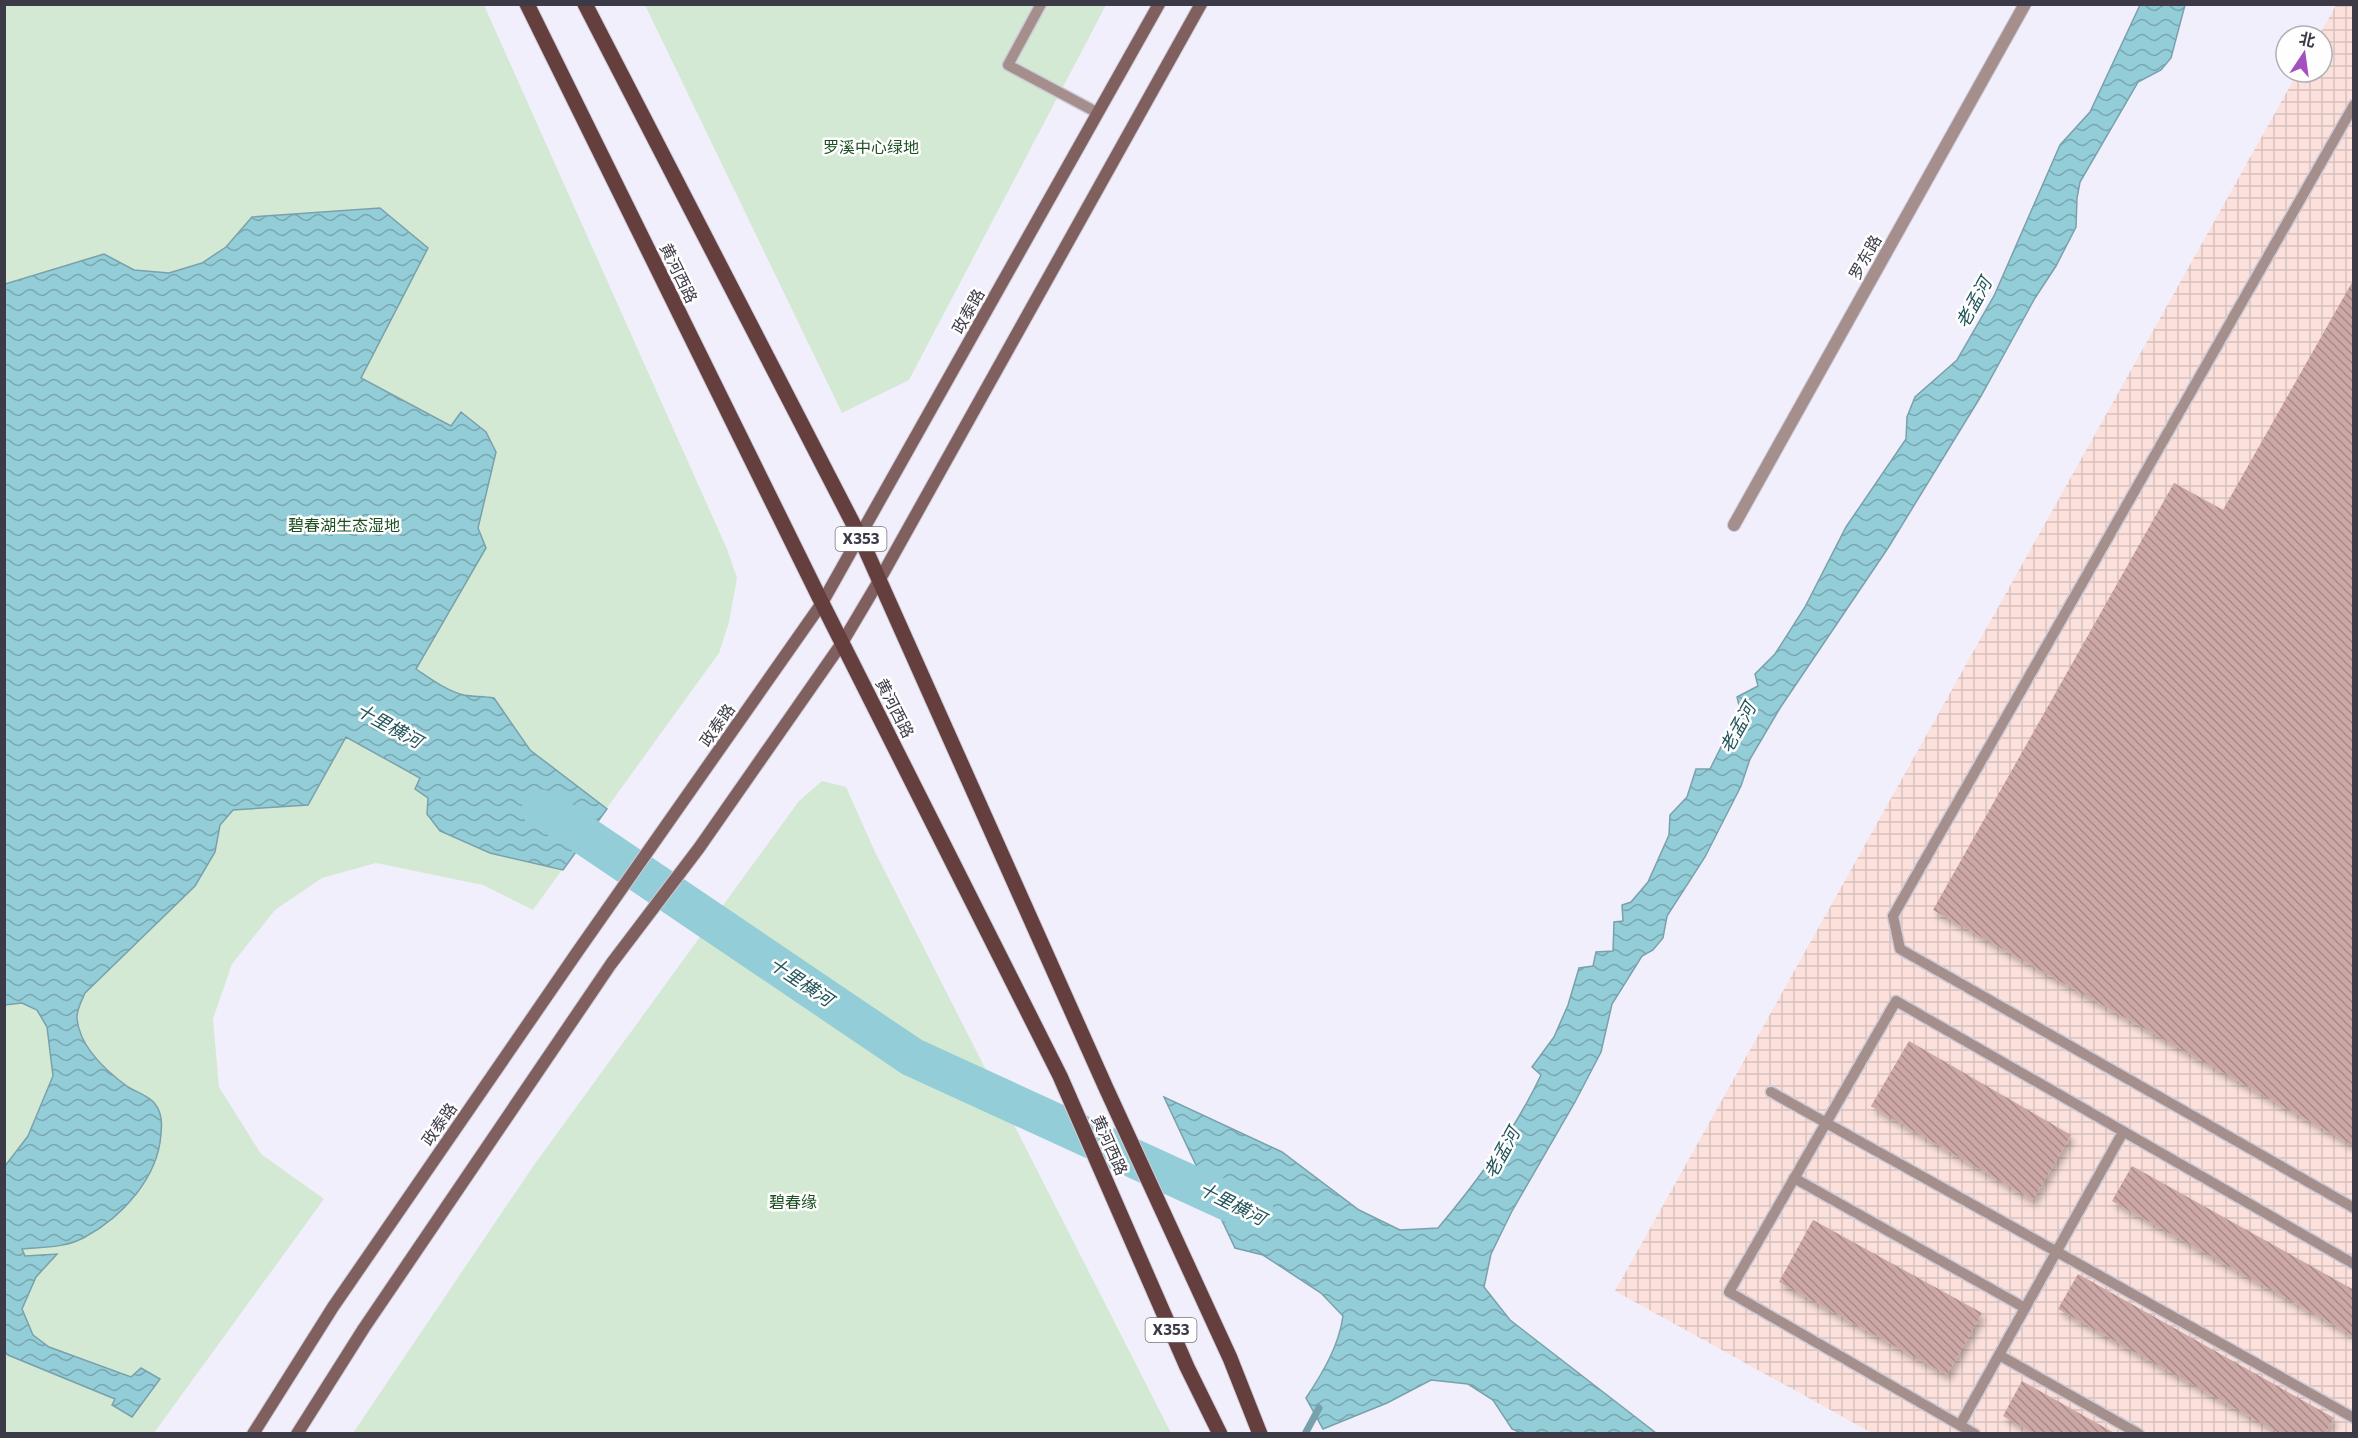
<svg xmlns="http://www.w3.org/2000/svg" width="2358" height="1438" viewBox="0 0 2358 1438" font-family="Commissioner,'Noto Sans SC',sans-serif">
	<style>
		.industrial { fill: url(#industrial-grid) }
		.green { fill: #d3e9d3 }
		.water { fill: url(#water-waves); stroke: #79a1ac; stroke-width: 1.5 }
		.lines { fill: none; stroke-linecap: round; stroke-linejoin: round }
		.stream { stroke: #79a1ac; stroke-width: 7 }
		.river { stroke: #93cdd7; stroke-width: 39 }
		.building { fill: url(#building-back-hatch); filter: url(#shadow) }
		.service-casing { stroke: #cecbd8; stroke-width: 13 }
		.minor-casing { stroke: #cecbd8; stroke-width: 14 }
		.secondary-casing { stroke: #cecbd8; stroke-width: 14 }
		.primary-casing { stroke: #cecbd8; stroke-width: 17 }
		.service { stroke: #a58f8d; stroke-width: 10 }
		.minor { stroke: #a58f8d; stroke-width: 12 }
		.secondary { stroke: #80605e; stroke-width: 12 }
		.primary { stroke: #643f3e; stroke-width: 15 }
		.labels { text-anchor: middle; stroke-width: 5; stroke-linejoin: round; paint-order: stroke }
		.shield { fill: #fefefe; stroke: #77757e; stroke-width: 1.5 }
		.shield-label { font-size: 15px; font-weight: bold; fill: #3d3a47 }
		.park-label { font-size: 16px; fill: #1c4f22; stroke: #fefefe }
		.street-label { font-size: 16px; fill: #3d3a47; stroke: #fefefe }
		.water-label { font-size: 18px; font-style: italic; fill: #22545b; stroke: #fefefe }
	</style>
	<defs>
		<pattern id="industrial-grid" width="8" height="8" patternUnits="userSpaceOnUse" patternTransform="scale(1.5)"><rect width="8" height="8" fill="#fbe0db"/><path d="M0 4h8M4 0v8" fill="none" stroke="#d8c1bd"/></pattern>
		<pattern id="water-waves" width="16" height="10" patternUnits="userSpaceOnUse" patternTransform="scale(1.5)"><rect width="16" height="10" fill="#93cdd7"/><path d="M0 5q4-4 8 0t8 0" fill="none" stroke="#79a7b0"/></pattern>
		<pattern id="building-back-hatch" width="6" height="6" patternUnits="userSpaceOnUse" patternTransform="scale(1.5)"><rect width="6" height="6" fill="#cca7a6"/><path d="M-1 5l2 2M0 0l6 6M5-1l2 2" fill="none" stroke="#a78989"/></pattern>
		<filter id="shadow"><feDropShadow dx="3.5" dy="6" stdDeviation="3" flood-color="#0004"/></filter>
	</defs>
	<rect width="100%" height="100%" fill="#f2effc"/>
	<path class="industrial" d="M2336 5H2353V1433H1872L1615 1291 2298 72H2322V36H2319Z"/>
	<path class="green" d="M5 5H484L727 549 737 578 729 622 719 653 533 910 483 885 376 863 322 878 275 910 232 964 213 1019 219 1087 261 1154 324 1199 154 1433 5 1434Z
		M645 5H1106L909 380 842 413Z
		M822 781 846 787 875 852 1171 1433H353L534 1165 799 801Z"/>
	<path class="water" d="M2140 5H2185L2171 58 2161 70 2138 82 2080 182 2077 198 2076 227 2056 266 2035 298 1981 396 1888 548 1780 708 1750 759 1741 786 1705 857 1667 916 1663 938 1653 950 1642 956 1612 1004 1601 1052 1575 1102 1512 1211 1491 1254 1484 1287 1510 1320 1656 1433H1521L1512 1429 1493 1400 1468 1384 1431 1380 1387 1403 1323 1429 1306 1398C1322 1374 1339 1346 1343 1316L1321 1293 1263 1255 1235 1248 1164 1097 1282 1152 1359 1210 1400 1230 1438 1228C1477 1182 1515 1130 1541 1075L1532 1067 1554 1037 1568 1005 1579 968 1593 966 1596 952 1613 951 1614 922 1623 921 1622 905 1631 902 1648 882 1669 835 1670 815 1687 797 1696 769H1710L1740 709 1737 697 1758 686 1755 674 1775 654 1805 607 1846 527 1906 439 1907 417 1915 397 1957 360 1994 296 2060 145 2090 112Z
		M380 208 428 248 361 378 451 426 461 412 486 432 496 452 478 528 486 548 416 669C431 679 447 691 464 695 474 697 483 696 494 698L530 750 607 809 563 870 490 853 440 831 427 814 428 798 415 789 420 778 346 737 308 805 233 810 220 825 215 852 195 886 85 993C82 1000 76 1011 77 1019 80 1048 106 1071 128 1087 136 1092 150 1096 155 1104 162 1113 162 1123 161 1134 158 1178 122 1217 85 1237 66 1248 43 1247 22 1249L25 1256 57 1254 36 1277 22 1309 33 1335 49 1347 131 1377 141 1368 160 1379 132 1417 112 1405 115 1399 8 1355 5 1352V1166L28 1136 53 1076 47 1027 37 1010 22 1003 5 1005V284L104 254 134 270 169 273 202 263 226 247 252 217Z"/>
	<g class="lines">
		<path class="stream" d="M1305 1434 1319 1408"/>
		<path class="river" d="M541 809 566 823 912 1057 1255 1214"/>
	</g>
	<path class="building" d="M2354 279V1146L1933 910 2174 483 2223 510Z
		M1909 1041 2071 1135 2033 1200 1871 1106Z
		M2132 1166 2354 1290V1336L2112 1201Z
		M1813 1220 1982 1313 1947 1375 1779 1282Z
		M2078 1274 2334 1418 2325 1434H2281L2058 1309Z
		M2022 1381 2116 1434H2035L2003 1416Z"/>
	<g class="lines">
		<g class="service-casing">
			<path id="service" d="M1041 4 1008 65 1098 113
				M2354 105 1893 916 1900 949 2354 1208
				M1771 1092 2354 1418
				M1794 1178 2025 1308
				M1999 1355 2139 1434
				M1960 1425 2123 1132
				M1975 1434 1729 1292 1896 1001 2354 1264"/>
		</g>
		<g class="minor-casing">
			<path id="minor" d="M1734 525 2025 4"/>
		</g>
		<g class="secondary-casing">
			<path id="secondary" d="M253 1434 333 1307 578 951 822 603 1159 4
				M297 1434 364 1328 611 964 699 848 842 643 880 579 1201 4"/>
		</g>
		<g class="primary-casing">
			<path id="primary" d="M527 4 822 603 1060 1076 1187 1367 1220 1434
				M585 4 860 537 1106 1088 1230 1358 1260 1434"/>
		</g>
		<use href="#service" class="service"/>
		<use href="#minor" class="minor"/>
		<use href="#secondary" class="secondary"/>
		<use href="#primary" class="primary"/>
	</g>
	<g class="labels">
		<g class="shield">
			<rect x="835.5" y="527" width="51" height="24" rx="4.5"/>
			<rect x="1145.5" y="1318" width="51" height="24" rx="4.5"/>
		</g>
		<g class="shield-label">
			<text x="861" y="544">X353</text>
			<text x="1171" y="1335">X353</text>
		</g>
		<g class="park-label">
			<text x="871" y="153">罗溪中心绿地</text>
			<text x="344" y="531">碧春湖生态湿地</text>
			<text x="793" y="1208">碧春缘</text>
		</g>
		<g class="street-label">
			<text transform="translate(1865 257) rotate(-61)" y="6">罗东路</text>
			<text transform="translate(679 273) rotate(64)" y="6">黄河西路</text>
			<text transform="translate(968 311) rotate(-61)" y="6">政泰路</text>
			<text transform="translate(895 708) rotate(63)" y="6">黄河西路</text>
			<text transform="translate(717 725) rotate(-55)" y="6">政泰路</text>
			<text transform="translate(439 1124) rotate(-55)" y="6">政泰路</text>
			<text transform="translate(1110 1145) rotate(66)" y="6">黄河西路</text>
		</g>
		<g class="water-label">
			<text transform="translate(1974 303) rotate(-61)" y="6">老孟河</text>
			<text transform="translate(389 726) rotate(29)" y="6">十里横河</text>
			<text transform="translate(1738 728) rotate(-61)" y="6">老孟河</text>
			<text transform="translate(801 982) rotate(34)" y="6">十里横河</text>
			<text transform="translate(1502 1153) rotate(-61)" y="6">老孟河</text>
			<text transform="translate(1232 1204) rotate(27)" y="6">十里横河</text>
		</g>
	</g>
	<rect width="2358" height="1438" fill="none" stroke="#3d3a47" stroke-width="12"/>
	<g transform="translate(2304 54) rotate(13)"><circle r="28" fill="#fefefe" stroke="#b1b0b5" stroke-width="1.5"/>
	<path d="M0-4.5L10 22L0 15L-10 22Z" fill="#a450be"/>
	<text y="-9" font-size="16" font-weight="bold" text-anchor="middle" fill="#3d3a47">北</text>
	</g>
</svg>
